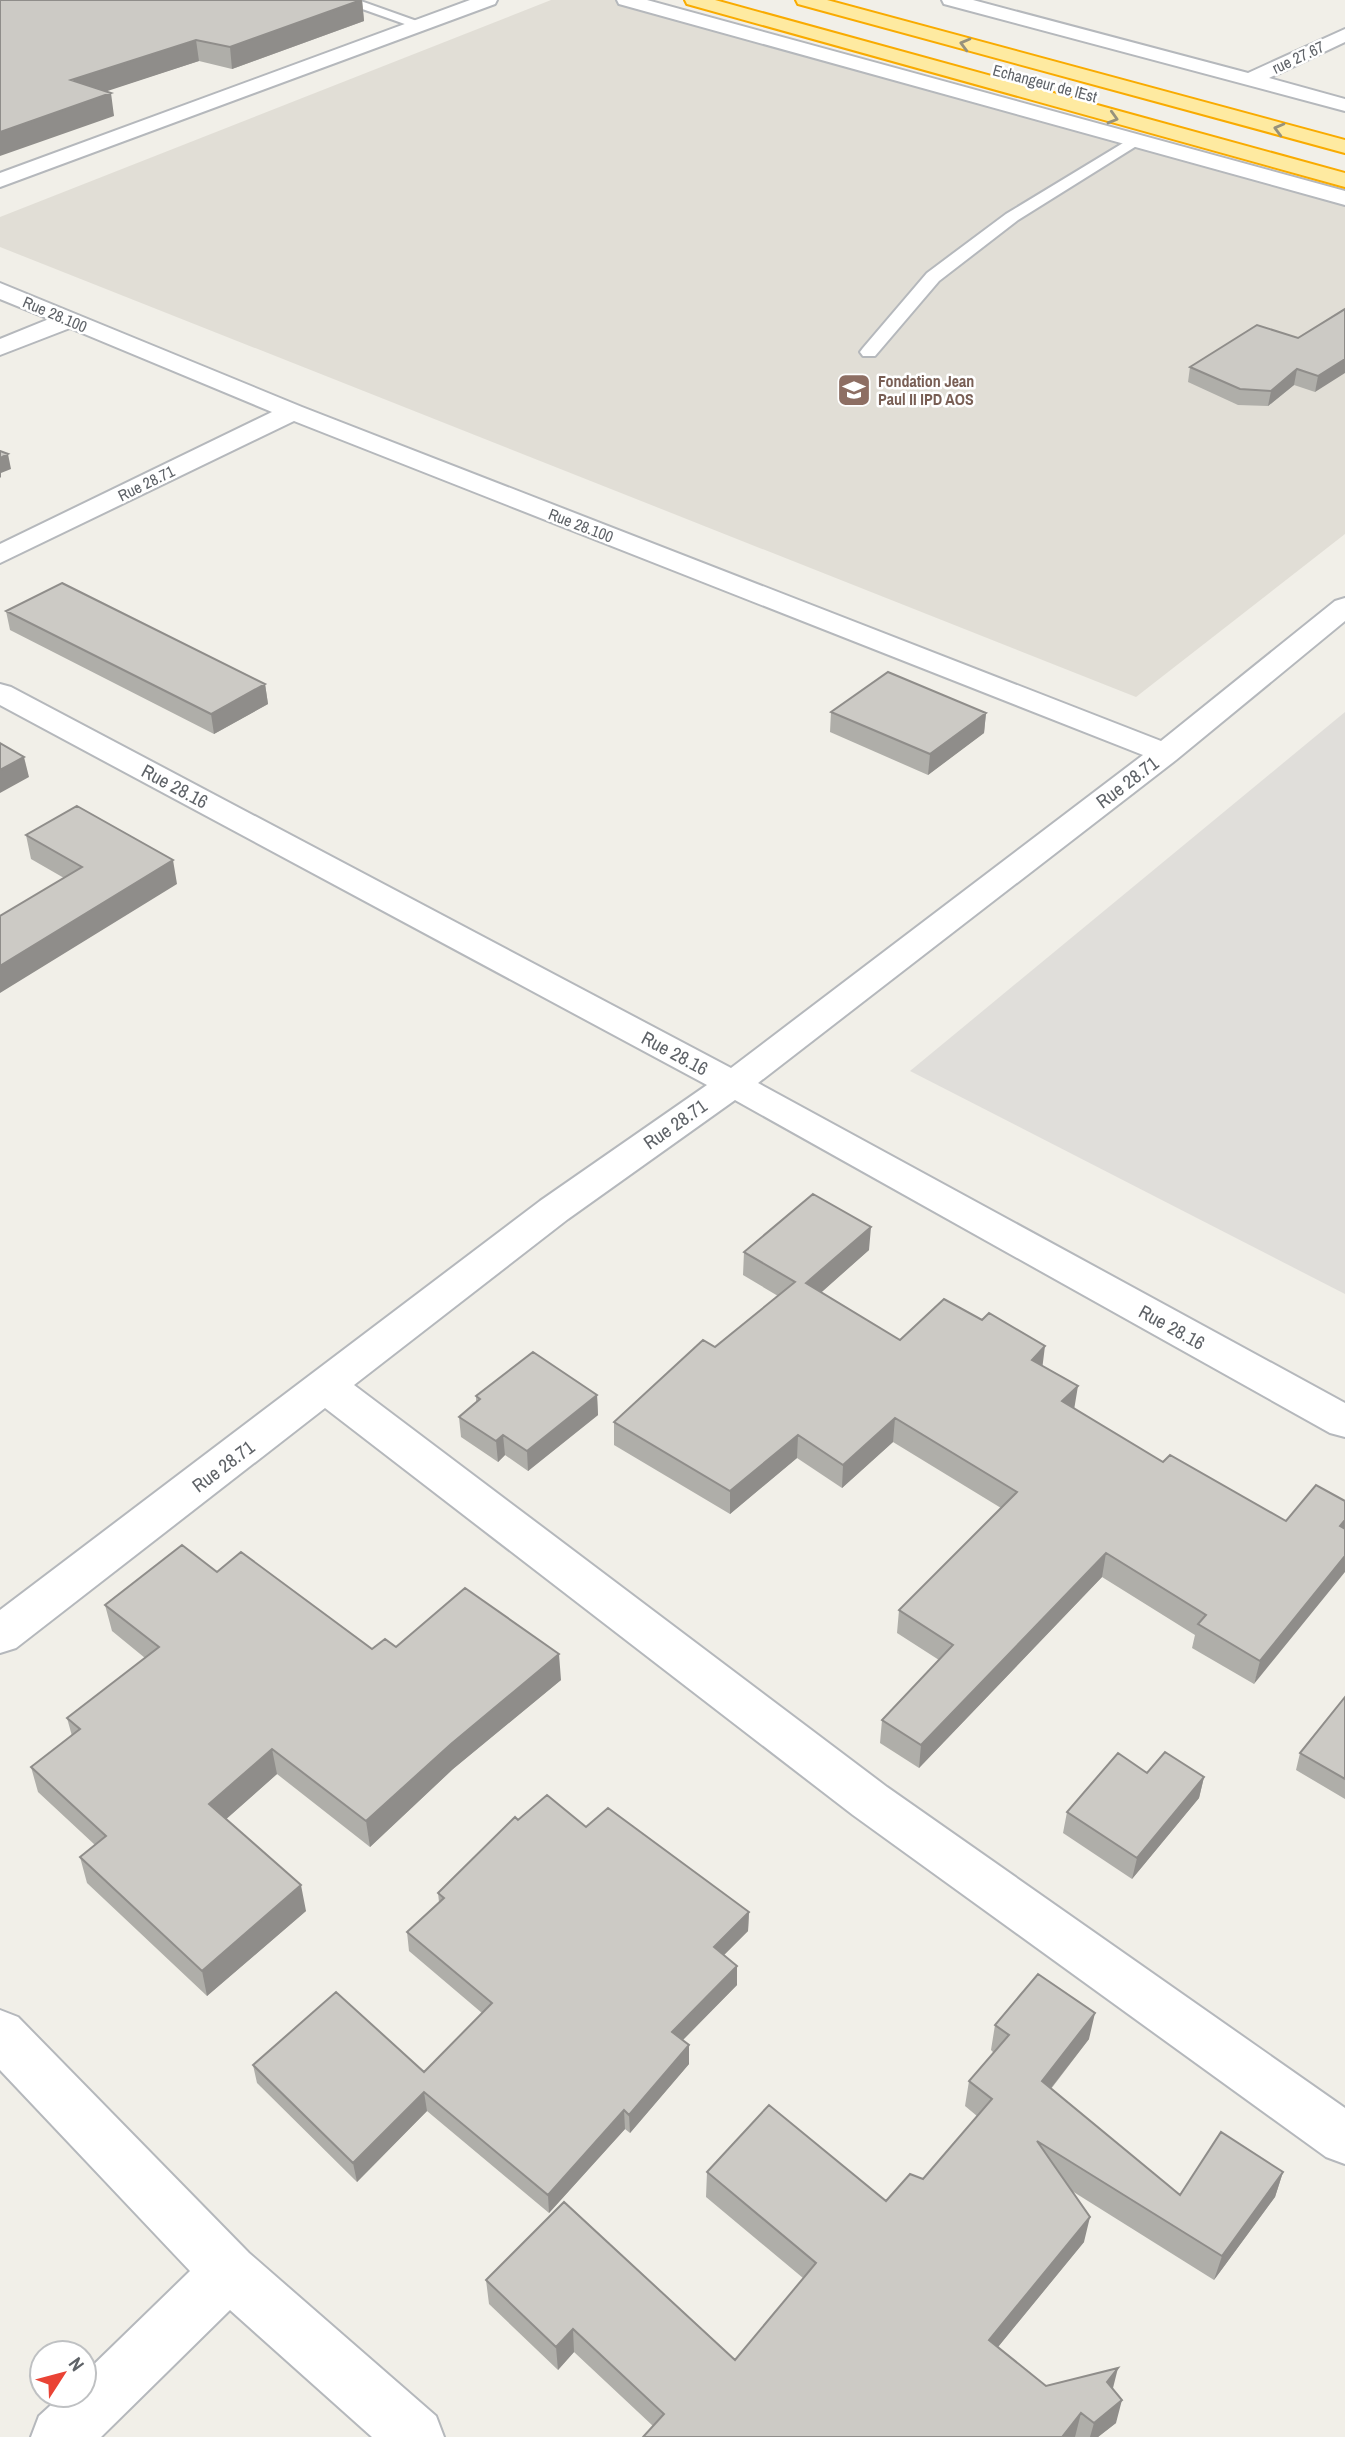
<svg xmlns="http://www.w3.org/2000/svg" width="1345" height="2437" viewBox="0 0 1345 2437" font-family="'Archivo Narrow',sans-serif">
	<style>
		.industrial { fill: #e0deda }
		.education { fill: #e1ded6 }
		.lines { fill: none; stroke-linecap: round; stroke-linejoin: round }
		.service-casing { stroke: #b5b8bc; stroke-width: 4 }
		.minor-casing { stroke: #b5b8bc; stroke-width: 4 }
		.trunk-casing { stroke: #f9ab00; stroke-width: 4 }
		.service { fill: #fff; fill-rule: evenodd }
		.minor { fill: #fff; fill-rule: evenodd }
		.trunk { fill: #feeaa1; fill-rule: evenodd }
		.wall { fill: #afaea9 }
		.shaded-wall { fill: #8f8d8a }
		.building { fill: #cccac5; stroke: #8f8d8a; stroke-width: 2 }
		.oneway { stroke: #97927c }
		.labels { text-anchor: middle; stroke-width: 5; stroke-linejoin: round; paint-order: stroke }
		.far-street-label { font-size: 16px; fill: #5f6368; stroke: #fff }
		.far-education-label { font-size: 16px; font-weight: bold; fill: #785e54; stroke: #fff; text-anchor: start }
		.street-label { font-size: 19px; fill: #5f6368; stroke: #fff }
	</style>
	<rect width="100%" height="100%" fill="#f1efe8"/>
	<path class="industrial" d="M1345 712V1294L910 1071Z"/>
	<path class="education" d="M551 0H615L1345 205V534L1136 697 0 247V217Z"/>
	<g class="lines">
		<g class="service-casing">
			<path id="service" d="M337 0H358L428 25 416 28Z
				M1133 137 1141 142 1138 145 1018 220 939 281 875 356H863L860 352 863 348 927 273 1006 214Z"/>
		</g>
		<g class="minor-casing">
			<path id="minor" d="M470 0H497L495 4 0 187V173Z
				M617 0H647L1345 191V205L619 4Z
				M942 0H973L1248 73 1345 29V42L1269 78 1345 99V111L944 4Z
				M0 283 302 407 1161 741 1335 601 1345 598V621L1176 760 758 1083 1345 1403V1437L1330 1433 735 1100 568 1219 354 1385 887 1787 1345 2108V2164L1326 2157 853 1815 325 1408 16 1648 0 1653V1610L540 1201 707 1085 0 705V684L11 687 731 1068 1143 755 294 421 0 563V544L272 412 70 328 0 355V339L49 319 0 299Z
				M0 2010 18 2017 249 2253 436 2416 444 2437H372L230 2310 101 2437H31L39 2416 62 2395H84V2374L190 2271 0 2070Z"/>
		</g>
		<g class="trunk-casing">
			<path id="trunk" d="M685 0H715L1345 173V187L687 4Z
				M796 0H827L1345 140V153L798 4Z"/>
		</g>
		<use href="#service" class="service"/>
		<use href="#minor" class="minor"/>
		<use href="#trunk" class="trunk"/>
	</g>
	<path class="wall" d="M0 0H362L364 21 232 69 199 61 105 91 114 116Z
		M1345 309 1315 392 1294 385 1268 406 1238 405 1188 382 1190 367 1298 338Z
		M6 611 265 684 268 704 214 734 10 630Z
		M831 712 986 713 984 733 928 775 830 732Z
		M26 835 177 884 64 878 31 859Z
		M869 1250 821 1292 900 1340 1042 1366 1074 1409 1163 1462 1286 1521 1316 1485 1254 1684 1192 1648 1195 1635 1102 1577 919 1768 880 1743 882 1720 939 1660 897 1633 899 1610 1001 1508 893 1442 842 1488 797 1458 730 1514 614 1445V1422L715 1347 778 1296 743 1275 744 1252Z
		M597 1395 598 1415 528 1471 505 1455 498 1462 461 1437 459 1417 476 1402V1396Z
		M217 1572 372 1649 396 1647 561 1680 453 1769 370 1847 277 1774 226 1819 306 1911 207 1996 87 1883 80 1857 95 1845 38 1792 31 1767 72 1736 67 1718 145 1658 112 1631 105 1605Z
		M1345 1697V1799L1296 1770 1300 1753Z
		M1147 1773 1204 1777 1199 1798 1132 1879 1063 1833 1067 1812Z
		M518 1820 586 1827 749 1912 748 1931 724 1955 737 1966V1985L683 2040 689 2064 630 2133 625 2129 549 2213 427 2111 357 2182 257 2083 253 2065 424 2072 482 2013 409 1951 407 1932 439 1902 438 1893Z
		M995 2025 1089 2039 1051 2089 1180 2195 1283 2172 1275 2197 1214 2280 1072 2191 1084 2242 998 2347 1046 2386 1113 2389 1116 2423 1098 2437H643L653 2426 574 2352 558 2370 489 2304 486 2280 735 2360 803 2278 706 2197 707 2172 886 2201 923 2179 977 2116 965 2106 969 2081 994 2053 991 2050Z"/>
	<path class="shaded-wall" d="M362 0 364 21 232 69 230 47Z
		M196 40 199 61 74 102 71 80Z
		M111 93 114 116 0 156V132Z
		M1345 359V373L1315 392 1318 376Z
		M1297 369 1294 385 1268 406 1271 391Z
		M8 454 11 469 1 473V477L0 478V458Z
		M265 684 268 704 214 734 211 714Z
		M986 713 984 733 928 775 930 754Z
		M24 757 29 777 0 793V770Z
		M173 860 177 884 0 993V966Z
		M871 1227 869 1250 805 1307 806 1283Z
		M1045 1346 1042 1370 1032 1360Z
		M1078 1386 1074 1410 1062 1401Z
		M597 1395 598 1415 528 1471 527 1451Z
		M895 1418 893 1442 842 1488 843 1465Z
		M503 1435 505 1455 498 1462 496 1441Z
		M798 1435 797 1458 730 1514V1491Z
		M1345 1520V1535L1340 1526Z
		M1106 1553 1102 1577 919 1768 921 1745Z
		M1345 1556V1572L1254 1684 1260 1661Z
		M559 1654 561 1680 453 1769 370 1847 366 1821 451 1744Z
		M272 1749 277 1774 215 1829 209 1804Z
		M1204 1777 1199 1798 1132 1879 1137 1858Z
		M301 1885 306 1911 207 1996 202 1971Z
		M749 1912 748 1931 713 1966 714 1947Z
		M737 1966V1985L672 2051V2032Z
		M1095 2013 1089 2039 1037 2106 1042 2081Z
		M689 2045V2064L630 2133 629 2115Z
		M424 2092 427 2111 357 2182 353 2163Z
		M624 2110 625 2129 549 2213 548 2195Z
		M1283 2172 1275 2197 1214 2280 1222 2256Z
		M1090 2217 1084 2242 984 2364 989 2340Z
		M573 2329 574 2352 558 2370 556 2347Z
		M1118 2368 1112 2392 1107 2382Z
		M1122 2400 1116 2423 1098 2437H1090L1094 2423Z
		M1081 2413 1075 2437H1062Z"/>
	<path class="building" d="M0 0H361L230 47 196 40 71 80 111 93 0 132Z
		M1345 309V359L1318 376 1297 369 1271 391 1240 389 1190 367 1257 325 1298 338Z
		M0 451 8 454 0 458Z
		M62 583 265 684 211 714 6 611Z
		M888 672 986 713 930 754 831 712Z
		M0 743 24 757 0 770Z
		M77 806 173 860 0 966V916L82 867 26 835Z
		M813 1194 871 1227 806 1283 900 1340 944 1299 982 1320 989 1313 1045 1346 1032 1360 1078 1386 1062 1401 1163 1462 1170 1455 1286 1521 1316 1485 1345 1501V1520L1340 1526 1345 1529V1556L1260 1661 1198 1624 1206 1615 1106 1553 921 1745 882 1720 953 1645 899 1610 1017 1492 895 1418 843 1465 798 1435 730 1491 614 1422 703 1340 715 1347 795 1282 744 1252Z
		M533 1352 597 1395 527 1451 503 1435 496 1441 459 1417 480 1399 476 1396Z
		M182 1545 217 1572 241 1552 372 1649 385 1639 396 1647 465 1588 559 1654 451 1744 366 1821 272 1749 209 1804 301 1885 202 1971 80 1857 106 1836 31 1767 80 1729 67 1718 159 1647 105 1605Z
		M1345 1697V1779L1300 1753Z
		M1165 1752 1204 1777 1137 1858 1067 1812 1118 1753 1147 1773Z
		M547 1795 586 1827 608 1808 749 1912 714 1947 737 1966 672 2032 689 2045 629 2115 624 2110 548 2195 424 2092 353 2163 253 2065 336 1992 424 2072 492 2003 407 1932 444 1898 438 1893 515 1817 518 1820Z
		M1038 1974 1095 2013 1042 2081 1180 2195 1221 2132 1283 2172 1222 2256 1037 2141 1090 2217 989 2340 1046 2386 1118 2368 1107 2382 1122 2400 1094 2423 1081 2413 1062 2437H643L664 2414 573 2329 556 2347 486 2280 564 2202 735 2360 816 2263 707 2172 769 2105 886 2201 910 2174 923 2179 992 2099 969 2081 1009 2035 995 2025Z"/>
	<defs><path id="oneway-chevron" d="M-2-3.5L2.5 0L-2 3.5" fill="none" stroke-width="1.6" stroke-linecap="round" stroke-linejoin="round" transform="scale(1.75)"/></defs>
	<g class="oneway">
		<use href="#oneway-chevron" transform="translate(965 44) rotate(-165)"/>
		<use href="#oneway-chevron" transform="translate(1113 118) rotate(16)"/>
		<use href="#oneway-chevron" transform="translate(1279 129) rotate(-165)"/>
	</g>
	<defs>
		<g id="school-square" transform="scale(1.75)"><rect x="-9" y="-9" width="18" height="18" rx="4" fill="#8d6e63" stroke="#fff"/><path d="M0-5L7-2L0 1L-7-2ZM-4 1L0 2.5L4 1V4Q0 6-4 4Z" fill="#fff"/></g>
	</defs>
	<g fill-rule="evenodd">
		<use href="#school-square" x="854" y="390"/>
	</g>
	<g class="labels">
		<g class="far-street-label">
			<text transform="translate(1298 57) rotate(-25)" y="6">rue 27.67</text>
			<text transform="translate(1045 83) rotate(15)" y="6">Echangeur de l´Est</text>
			<text transform="translate(55 314) rotate(23)" y="6">Rue 28.100</text>
			<text transform="translate(146 483) rotate(-26)" y="6">Rue 28.71</text>
			<text transform="translate(581 525) rotate(21)" y="6">Rue 28.100</text>
		</g>
		<g class="far-education-label">
			<text x="878" y="387">Fondation Jean<tspan x="878" dy="18">Paul II IPD AOS</tspan></text>
		</g>
		<g class="street-label">
			<text transform="translate(1127 782) rotate(-37)" y="7">Rue 28.71</text>
			<text transform="translate(175 786) rotate(28)" y="7">Rue 28.16</text>
			<text transform="translate(675 1053) rotate(28)" y="7">Rue 28.16</text>
			<text transform="translate(675 1124) rotate(-35)" y="7">Rue 28.71</text>
			<text transform="translate(1172 1327) rotate(29)" y="7">Rue 28.16</text>
			<text transform="translate(223 1466) rotate(-37)" y="7">Rue 28.71</text>
		</g>
	</g>
	<g transform="translate(63 2374) rotate(54)"><circle r="33" fill="#ffffff" stroke="#bfc1c3" stroke-width="2"/>
	<path d="M0-5L12 26L0 18L-12 26Z" fill="#ea4335"/>
	<text y="-10" font-size="19" font-weight="bold" text-anchor="middle" fill="#5f6368">N</text>
	</g>
</svg>
